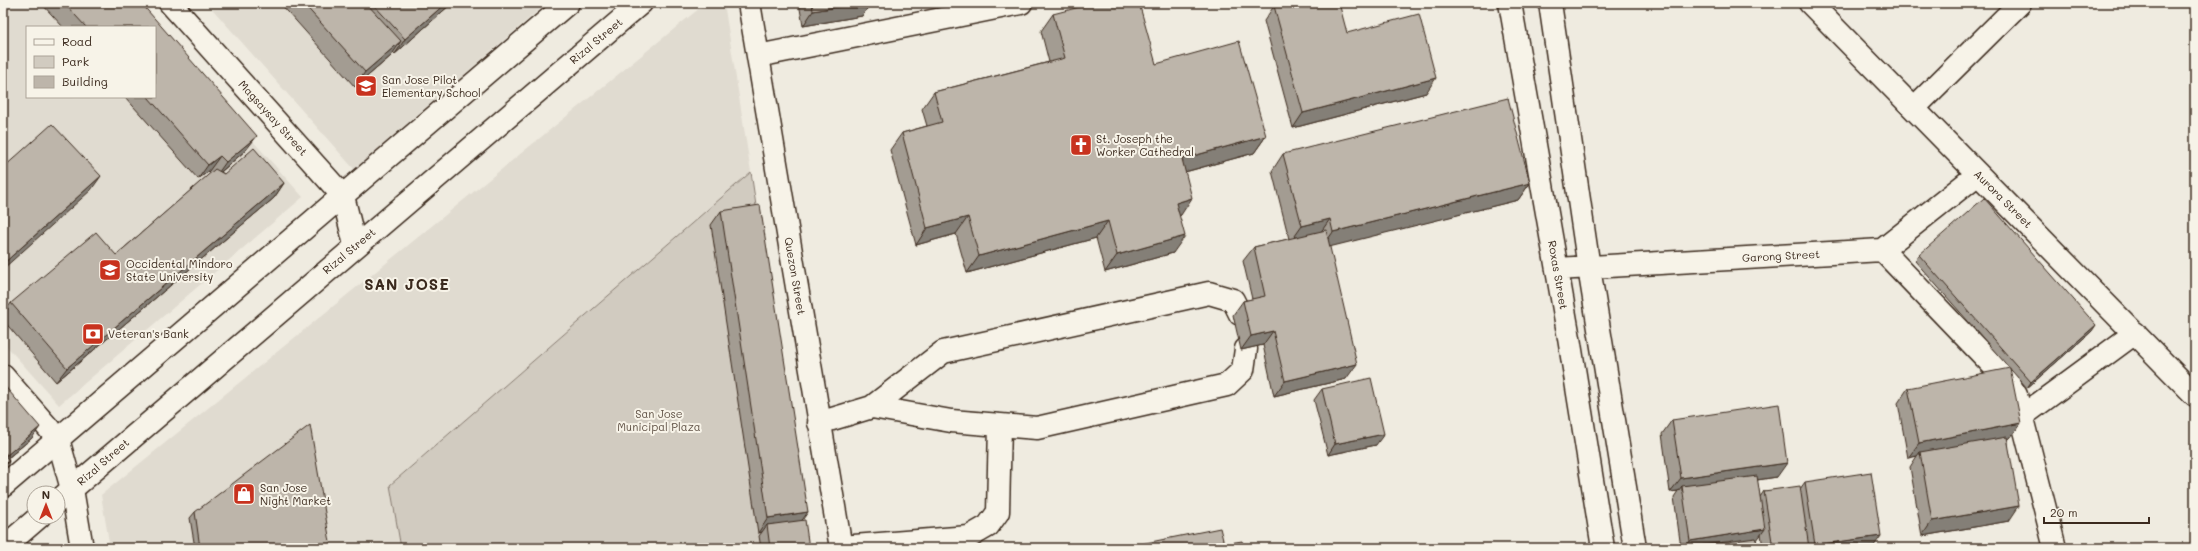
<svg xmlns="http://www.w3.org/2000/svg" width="2198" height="551" viewBox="0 0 2198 551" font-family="Mali,sans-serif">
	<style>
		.built { fill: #e0dbd0 }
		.green { fill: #d1cbc0; stroke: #867a6f }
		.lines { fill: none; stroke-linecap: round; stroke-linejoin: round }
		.minor-casing { stroke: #3b2a1e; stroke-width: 25 }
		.major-casing { stroke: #3b2a1e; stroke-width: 25 }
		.minor { stroke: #f7f3e8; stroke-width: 22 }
		.major { stroke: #f7f3e8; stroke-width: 22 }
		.wall { fill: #a39c92; stroke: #3b2a1e }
		.shaded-wall { fill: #847f77; stroke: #3b2a1e }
		.building { fill: #bdb5aa; stroke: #3b2a1e }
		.labels { text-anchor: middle; stroke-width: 4; stroke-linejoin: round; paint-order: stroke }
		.street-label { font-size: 11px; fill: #3b2a1e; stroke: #f7f3e8 }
		.poi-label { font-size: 11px; fill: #3b2a1e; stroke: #f7f3e8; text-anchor: start }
		.park-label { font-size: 11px; fill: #605246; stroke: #f7f3e8 }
		.district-label { font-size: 15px; font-weight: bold; letter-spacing: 1px; fill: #3b2a1e; stroke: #f7f3e8 }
	</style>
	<rect width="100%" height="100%" fill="#efebe0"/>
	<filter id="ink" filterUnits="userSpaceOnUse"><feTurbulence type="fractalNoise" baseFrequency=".025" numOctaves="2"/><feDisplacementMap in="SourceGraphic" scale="8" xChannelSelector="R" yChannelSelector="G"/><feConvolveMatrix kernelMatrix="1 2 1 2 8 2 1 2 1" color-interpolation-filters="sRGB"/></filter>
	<g filter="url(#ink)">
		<path class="built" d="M3 3H129L150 27H27V97H155V32L303 197 59 405 3 342Z
			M207 3H547L354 169Z
			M706 3H724L751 172 390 485 401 548H110L101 495Z"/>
		<path class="green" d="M751 172 807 548H401L390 485Z"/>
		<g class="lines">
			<g class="minor-casing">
				<path id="minor" d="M170 3 343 196 355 245
					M749 3 841 548
					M1510 3 1569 338 1603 548
					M1550 3 1589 268 1635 548
					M1810 3 2195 395
					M758 56 1021 3
					M1914 108 2020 3
					M1882 250 2004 377 2016 395 2055 548
					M1557 269 1882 250 1978 174
					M3 376 58 439 72 489 82 548
					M872 407 951 421 1037 428 1227 385 1243 370 1246 349
					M2021 417 2135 333
					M819 423 872 407 943 352 1209 293 1233 300 1240 314
					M841 547 969 537 988 526 998 512 1000 425"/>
			</g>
			<g class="major-casing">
				<path id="major" d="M3 486 568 3
					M58 501 641 3
					M3 548 39 517"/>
			</g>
			<use href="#minor" class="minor"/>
			<use href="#major" class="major"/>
		</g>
		<path class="wall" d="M41 3H141L246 150 221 172 224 174 284 183 274 198 56 382 3 320V315L11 303 116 255 211 173 209 171 198 179 125 97H155V27H63Z
			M280 3H452L395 54 393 52 391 56 355 87Z
			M799 3H871L862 16 803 26Z
			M1274 6 1347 33 1426 93 1293 128 1264 21Z
			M1053 14 1156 64 1266 136 1254 153 1185 172 1181 215 1179 216 1173 253 1105 272 1096 238 967 273 956 234 916 245 890 150 902 133 927 126 922 109 934 92 1049 62 1041 31Z
			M1283 154 1530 183 1518 200 1329 246 1346 379 1274 396 1263 345 1241 350 1233 315 1243 301 1252 299 1243 261 1254 247 1289 239 1272 171Z
			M721 211 802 520 809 548H761L759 536 762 532 758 533 711 225Z
			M1919 255 2092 331 2027 388 1915 261Z
			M3 384 32 438 7 459 9 461 3 469Z
			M1908 388 2021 423 2010 438H2008L2009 521 1922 536 1910 467 1917 456 1908 458 1898 403Z
			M1322 389 1376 445 1328 455 1314 400Z
			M1672 420 1777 477 1757 480 1760 497 1764 491 1800 489 1805 482 1873 547 1863 548H1763L1761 534 1756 540 1757 548H1681L1674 497 1678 491 1670 492 1662 434Z
			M195 512 331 548H195L190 518Z"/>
		<path class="shaded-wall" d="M446 3H452L395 54 405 39Z
			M861 3H871L862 16 803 26 813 11Z
			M401 41 391 56 355 87 365 72Z
			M1436 78 1426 93 1293 128 1303 113Z
			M257 136 246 150 216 176 226 162Z
			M1266 136 1254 153 1170 176 1182 159Z
			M220 156 209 171 198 179 208 165Z
			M101 176 91 190 3 269V264Z
			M284 183 274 198 56 382 67 368Z
			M1530 183 1518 200 1321 249 1333 232Z
			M1192 198 1181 215 1164 220 1176 203Z
			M968 217 956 234 916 245 927 228Z
			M1330 219 1318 236 1290 243 1302 226Z
			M1108 221 1096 238 967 273 979 256Z
			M1185 236 1173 253 1105 272 1117 255Z
			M2096 325 2092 331 2027 388 2031 382Z
			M1273 331 1263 345 1241 350 1251 336Z
			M1357 364 1346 379 1274 396 1285 381Z
			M2021 423 2010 438 1920 455V452L1917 456 1908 458 1919 443Z
			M40 427 32 438 3 462V460L7 455Z
			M1384 434 1376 445 1328 455 1335 444Z
			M9 461 3 469V466Z
			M1787 463 1777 477 1682 491V486L1678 491 1670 492 1681 478Z
			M2019 506 2009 521 1922 536 1932 521Z
			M808 512 798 526 767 525 762 532 758 533 768 518Z
			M1765 529 1757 540 1707 548 1703 545 1702 548H1685L1690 541Z
			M1881 536 1873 547 1863 548H1813L1815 545Z"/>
		<path class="building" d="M64 3H141L257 136 226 162 220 156 208 165 148 97H155V27H86Z
			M303 3H366L401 41 365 72Z
			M372 3H446L405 39Z
			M812 3H861L813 11Z
			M1095 3H1139L1156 64 1239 41 1266 136 1182 159 1192 198 1176 203 1185 236 1117 255 1108 221 979 256 968 217 927 228 902 133 942 122 934 92 1065 58 1053 14Z
			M1287 3H1339L1347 33 1419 14 1436 78 1303 113 1274 6Z
			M1508 98 1530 183 1333 232 1330 219 1302 226 1283 154Z
			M52 124 101 176 3 264V168Z
			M254 148 284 183 67 368 11 303 96 232 116 255 215 169 224 174Z
			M1984 198 2096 325 2031 382 1919 255Z
			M760 205 808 512 768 518 721 211Z
			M1326 230 1357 364 1285 381 1273 331 1251 336 1243 301 1265 296 1254 247Z
			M2010 368 2021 423 1919 443 1908 388Z
			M1371 378 1384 434 1335 444 1322 389Z
			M3 384 40 427 7 455 3 450Z
			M1779 404 1787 463 1681 478 1672 420Z
			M310 425 331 548H200L195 512Z
			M2007 437 2019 506 1932 521 1920 452Z
			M3 454 9 461 3 466Z
			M1871 472 1881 536 1815 545 1805 482Z
			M1757 476 1765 529 1690 541 1682 486Z
			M1800 486 1809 548H1773L1764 491Z
			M805 520 809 548H770L767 525Z
			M1220 528 1224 544 1242 541 1244 548H1121Z
			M1756 538 1757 548H1704L1703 545Z"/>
	</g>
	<defs>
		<g id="school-square" transform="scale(1.15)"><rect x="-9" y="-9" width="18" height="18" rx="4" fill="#c8321e" stroke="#f7f3e8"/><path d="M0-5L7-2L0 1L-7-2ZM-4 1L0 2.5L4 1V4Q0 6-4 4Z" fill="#fff"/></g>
		<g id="church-square" transform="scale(1.15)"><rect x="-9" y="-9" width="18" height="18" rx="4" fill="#c8321e" stroke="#f7f3e8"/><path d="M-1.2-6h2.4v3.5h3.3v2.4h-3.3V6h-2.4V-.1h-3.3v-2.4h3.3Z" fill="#fff"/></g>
		<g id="university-square" transform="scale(1.15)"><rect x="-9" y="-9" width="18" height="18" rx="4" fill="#c8321e" stroke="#f7f3e8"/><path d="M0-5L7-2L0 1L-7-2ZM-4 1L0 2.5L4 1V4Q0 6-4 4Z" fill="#fff"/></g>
		<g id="bank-square" transform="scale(1.15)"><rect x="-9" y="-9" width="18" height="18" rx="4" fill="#c8321e" stroke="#f7f3e8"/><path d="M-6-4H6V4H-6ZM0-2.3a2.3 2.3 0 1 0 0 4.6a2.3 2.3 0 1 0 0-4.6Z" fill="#fff"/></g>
		<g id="shop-square" transform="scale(1.15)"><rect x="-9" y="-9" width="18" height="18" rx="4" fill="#c8321e" stroke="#f7f3e8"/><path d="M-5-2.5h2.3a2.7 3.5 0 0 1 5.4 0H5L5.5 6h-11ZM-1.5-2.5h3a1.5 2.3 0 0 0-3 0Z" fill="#fff"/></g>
	</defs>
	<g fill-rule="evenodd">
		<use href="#school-square" x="366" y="86"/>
		<use href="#church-square" x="1081" y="145"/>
		<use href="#university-square" x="110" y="270"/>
		<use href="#bank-square" x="93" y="334"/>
		<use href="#shop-square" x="244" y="494"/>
	</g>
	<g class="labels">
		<g class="street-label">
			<text transform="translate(596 41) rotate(-40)" y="4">Rizal Street</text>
			<text transform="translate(273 118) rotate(48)" y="4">Magsaysay Street</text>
			<text transform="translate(2003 199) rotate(45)" y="4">Aurora Street</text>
			<text transform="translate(349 251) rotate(-40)" y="4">Rizal Street</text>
			<text transform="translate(1781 256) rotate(-3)" y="4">Garong Street</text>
			<text transform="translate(1558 275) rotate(80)" y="4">Roxas Street</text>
			<text transform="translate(795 276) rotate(80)" y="4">Quezon Street</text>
			<text transform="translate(103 462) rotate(-41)" y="4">Rizal Street</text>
		</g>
		<g class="poi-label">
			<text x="382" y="84">San Jose Pilot<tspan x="382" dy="13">Elementary School</tspan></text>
			<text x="1096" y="143">St. Joseph the<tspan x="1096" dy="13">Worker Cathedral</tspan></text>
			<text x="126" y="268">Occidental Mindoro<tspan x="126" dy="13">State University</tspan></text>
			<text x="108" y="338">Veteran's Bank</text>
			<text x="260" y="492">San Jose<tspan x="260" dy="13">Night Market</tspan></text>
		</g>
		<g class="park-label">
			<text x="659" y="418">San Jose<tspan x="659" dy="13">Municipal Plaza</tspan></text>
		</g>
		<g class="district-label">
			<text x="407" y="290">SAN JOSE</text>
		</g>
	</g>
	<rect width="2198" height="551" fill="none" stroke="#f7f3e8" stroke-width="16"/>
	<rect x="8" y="8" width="2182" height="535" fill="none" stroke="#3b2a1e" stroke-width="1.5" filter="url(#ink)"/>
	<rect x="26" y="26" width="130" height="72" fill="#f7f3e8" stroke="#aca397"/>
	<rect x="34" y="39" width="20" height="6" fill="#f7f3e8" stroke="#aca397"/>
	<text x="62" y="46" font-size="12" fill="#3b2a1e">Road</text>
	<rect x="34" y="56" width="20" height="12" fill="#d1cbc0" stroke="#aca397"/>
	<text x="62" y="66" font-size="12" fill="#3b2a1e">Park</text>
	<rect x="34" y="76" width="20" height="12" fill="#bdb5aa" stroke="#aca397"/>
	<text x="62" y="86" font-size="12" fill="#3b2a1e">Building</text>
	<g transform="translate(46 505)"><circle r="19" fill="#f7f3e8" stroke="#aca397"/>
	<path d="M0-3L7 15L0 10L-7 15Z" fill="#c8321e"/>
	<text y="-6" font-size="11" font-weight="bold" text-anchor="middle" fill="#3b2a1e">N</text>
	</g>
	<path d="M2044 517v6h105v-6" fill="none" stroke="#3b2a1e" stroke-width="2"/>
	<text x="2050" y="517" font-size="12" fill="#3b2a1e" stroke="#f7f3e8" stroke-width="3" paint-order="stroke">20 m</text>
</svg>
